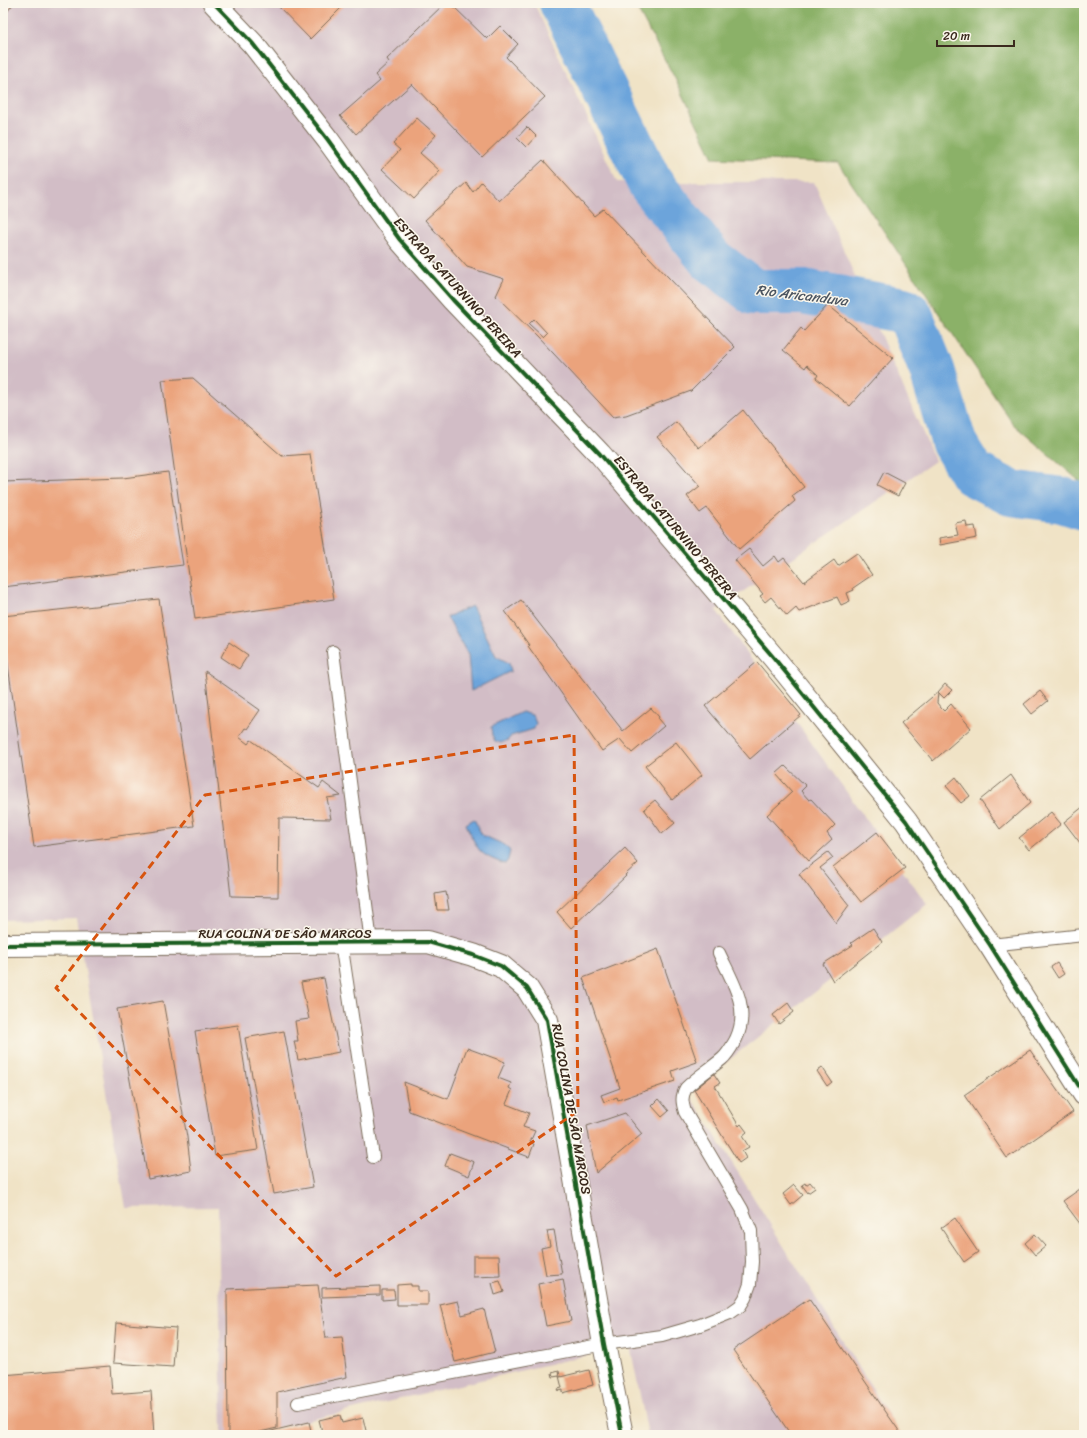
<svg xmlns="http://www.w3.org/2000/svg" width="1087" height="1438" viewBox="0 0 1087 1438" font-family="Sriracha,sans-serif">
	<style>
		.industrial { fill: #d2bdc6 }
		.forest { fill: #8bb167; stroke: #636e42 }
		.water { fill: #6ca4db; stroke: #54677c }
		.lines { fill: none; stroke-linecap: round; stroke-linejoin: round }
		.river { stroke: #6ca4db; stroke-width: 46 }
		.building { fill: #eba37c; fill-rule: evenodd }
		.service-casing { stroke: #7a6b59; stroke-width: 14 }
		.minor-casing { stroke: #7a6b59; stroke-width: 24 }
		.service { stroke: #fff; stroke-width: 12 }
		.minor { stroke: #fff; stroke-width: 22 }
		.cycleway-casing { stroke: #fbf7ec; stroke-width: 6 }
		.cycleway { stroke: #1b5e20; stroke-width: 4 }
		.marked { fill: none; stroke: #d7540e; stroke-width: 3; stroke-dasharray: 8 5; stroke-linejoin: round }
		.labels { text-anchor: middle; stroke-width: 3; stroke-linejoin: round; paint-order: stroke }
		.street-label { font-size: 13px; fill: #3b2a1e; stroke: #fbf7ec }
		.water-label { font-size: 14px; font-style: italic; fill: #4c5560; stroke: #fbf7ec }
	</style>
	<rect width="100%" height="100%" fill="#fbf7ec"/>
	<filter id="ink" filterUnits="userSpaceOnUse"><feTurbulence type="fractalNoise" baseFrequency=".025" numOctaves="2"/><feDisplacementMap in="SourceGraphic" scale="8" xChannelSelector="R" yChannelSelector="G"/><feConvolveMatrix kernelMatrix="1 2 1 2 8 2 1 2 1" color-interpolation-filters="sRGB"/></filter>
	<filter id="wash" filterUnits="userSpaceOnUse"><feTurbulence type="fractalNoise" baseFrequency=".012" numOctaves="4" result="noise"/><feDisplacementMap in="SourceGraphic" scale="16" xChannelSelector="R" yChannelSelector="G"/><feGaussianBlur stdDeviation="0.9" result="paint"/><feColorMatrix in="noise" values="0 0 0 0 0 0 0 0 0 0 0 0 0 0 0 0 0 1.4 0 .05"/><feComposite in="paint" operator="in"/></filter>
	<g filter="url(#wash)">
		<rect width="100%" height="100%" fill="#f0e3c6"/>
		<path class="industrial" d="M3 3H534L617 182H814L935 461 716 610 927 904 688 1092 901 1435H648L630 1345 246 1435H222L218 1207 126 1208 76 918 3 920Z"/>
		<path class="forest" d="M634 3H1084V485L1013 424 838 163 713 158 678 84Z"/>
		<path class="water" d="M472 606 496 656 509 663 511 671 471 691 468 655 447 617Z
			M522 712 532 715 536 723 534 729 511 736 508 740 501 743 495 741 492 735 491 727Z
			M474 819 482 835 505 845 510 851 508 860 505 864C477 854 478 850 466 824Z"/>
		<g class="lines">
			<path class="river" d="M562 3 650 183 711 260 754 292H803L903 310 910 315 932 370 954 443 972 473 1011 493 1062 500 1084 507"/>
		</g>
		<g id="blocks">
			<path class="building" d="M3 3H14L3 17Z
				M275 3H346L310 39Z
				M445 3H450L487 39 500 26 518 44 506 57 545 97 482 157 412 84 356 134 340 116 380 81 375 75 389 62 387 59Z
				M417 118 436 135 420 153 440 171 414 199 382 169 400 150 393 144Z
				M527 127 536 136 526 147 517 138Z
				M543 160 594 216 603 209 735 347 691 391 626 415 613 417 538 337 496 296 504 279 467 267 425 220 466 183 473 192 481 182 499 201ZM534 319 547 333 543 337 529 324Z
				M828 305 893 358 850 406 816 378 818 375 807 365 805 368 783 350 801 328 804 331Z
				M193 378 282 456 310 454 334 599 195 619 162 380Z
				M743 410 804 487 792 496 795 501 739 549 707 508 700 513 687 496 700 486 657 437 676 422 699 448Z
				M168 472 183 565 3 587V482L123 478Z
				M884 472 905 483 898 496 877 485Z
				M966 521 967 527 975 526 977 538 940 545 939 538 958 535 955 523Z
				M749 549 763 566 775 556 779 562 784 558 804 582 834 560 838 566 857 553 872 575 853 588 854 590 847 593 850 601 841 605 837 597 799 612 796 608 787 616 771 597 765 602 760 596 763 594 735 560Z
				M159 599 194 826 34 847 3 630V616Z
				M521 600 623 731 651 708 659 717 658 719 664 726 632 753 620 739 602 751 528 646 529 645 505 611Z
				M229 642 248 655 239 669 221 657Z
				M757 662 801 715 750 759 705 706Z
				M205 671 260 710 247 729 245 728 239 737 248 744 251 740 319 788 323 782 341 796 327 798 331 819 279 818 278 897 231 896Z
				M945 684 952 690 944 698 938 692Z
				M1040 691 1048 701 1032 714 1024 704Z
				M938 692 937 703 941 708 944 711 951 704 971 728 933 761 901 723Z
				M676 742 702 775 672 800 645 766Z
				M785 766 806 786 801 791 809 800 811 799 835 825 827 833 832 840 809 861 767 815 792 792 776 774Z
				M1011 775 1030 803 1000 829 980 800Z
				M956 777 970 796 961 803 946 786Z
				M655 800 675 823 662 834 644 809Z
				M1084 806V848L1064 822Z
				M1051 812 1061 824 1029 850 1019 838Z
				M877 832 905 868 861 902 833 867Z
				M625 848 638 863 625 875 626 876 571 928 557 912Z
				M828 852 833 858 820 868 849 905 836 923 799 874Z
				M446 892 449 910H437L435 894Z
				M873 928 882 942 833 981 823 964 853 945 851 943Z
				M658 949 697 1062 672 1071 675 1081 618 1100 617 1097 604 1102 601 1095 620 1088 583 978Z
				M1057 963 1064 974 1058 978 1051 967Z
				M324 978 339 1052 298 1060 294 1041H298L295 1021 309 1019 301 982Z
				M163 1001 187 1137 191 1171 148 1179 117 1009Z
				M788 1003 794 1012 779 1024 773 1015Z
				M238 1025 258 1150 215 1156 195 1031Z
				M284 1031 313 1187 274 1194 245 1038Z
				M467 1048 505 1062 498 1078 511 1083 509 1088 512 1090 506 1104 529 1113 523 1127 535 1131 530 1142 534 1144 529 1157 409 1111 404 1082 448 1099Z
				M1030 1050 1073 1112 1007 1158 964 1095Z
				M822 1067 832 1082 827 1086 817 1071Z
				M714 1074 720 1083 715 1086 739 1126 741 1124 747 1132 742 1136 749 1147 742 1151 746 1158 739 1163 694 1090Z
				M659 1099 669 1111 662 1117 652 1106Z
				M625 1113 642 1134 596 1173 587 1126Z
				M450 1153 474 1162 469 1176 445 1166Z
				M810 1182 815 1188 808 1193 802 1185 805 1183 806 1185Z
				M794 1185 803 1195 791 1205 783 1194Z
				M1080 1189 1084 1194V1229L1063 1201Z
				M955 1218 978 1252 964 1262 941 1228Z
				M554 1230 562 1274 546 1275 541 1248 550 1246 547 1231Z
				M1035 1234 1046 1246 1035 1255 1025 1243Z
				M473 1256H499L500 1276 473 1277Z
				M563 1279 571 1321 546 1326 538 1284Z
				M500 1281 504 1292 495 1295 492 1283Z
				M411 1284V1286H418V1291H428V1305H397V1285Z
				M318 1285 326 1338 342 1337 347 1377 277 1392V1428L247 1435H228L227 1289Z
				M380 1286V1295L322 1297V1288Z
				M382 1290H394L395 1299 382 1300Z
				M809 1299 888 1415 902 1435H791L733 1350Z
				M458 1301 462 1315 484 1309 495 1352 455 1362 440 1305Z
				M116 1323 176 1328 173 1367 113 1363Z
				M110 1366 112 1394 151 1391 154 1435H3V1375Z
				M589 1370 593 1385 563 1393V1390L559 1391 558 1389 562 1388 559 1376 553 1377 552 1373 559 1371 560 1377Z
				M340 1415 342 1423 363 1418 367 1435H323L319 1420Z
				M309 1422 312 1435H259V1434Z"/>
		</g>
	</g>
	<g filter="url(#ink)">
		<use href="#blocks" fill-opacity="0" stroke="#7a6b59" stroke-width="1"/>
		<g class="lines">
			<g class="service-casing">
				<path id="service" d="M333 652 371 942
					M341 942 373 1157
					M990 945 1084 935
					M298 1403 604 1344 662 1336 700 1325 730 1313 740 1306 745 1298 750 1284 752 1262 751 1231 742 1209 685 1112C682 1102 681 1097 686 1088 697 1077 710 1069 722 1059 728 1054 732 1046 736 1039 751 1008 732 981 719 953"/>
			</g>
			<g class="minor-casing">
				<path id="minor" d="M214 3 253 44 328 140 400 240 453 300 600 454 774 658 906 821 990 945 1084 1094
					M3 945 428 942 473 955 501 966 527 988 547 1020 604 1344 622 1435"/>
			</g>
			<use href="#service" class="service"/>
			<use href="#minor" class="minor"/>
			<g class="cycleway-casing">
				<path id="cycleway" d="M214 3 253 44 328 140 400 240 453 300 600 454 774 658 906 821 990 945 1084 1094
					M3 945 428 942 473 955 501 966 527 988 547 1020 604 1344 622 1435"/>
			</g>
			<use href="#cycleway" class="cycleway"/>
		</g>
	</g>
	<path class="marked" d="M574 735 578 1111 336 1276 56 988 205 795Z"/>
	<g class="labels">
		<g class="street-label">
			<text transform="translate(458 287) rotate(48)" y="5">ESTRADA SATURNINO PEREIRA</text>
			<text transform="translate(676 527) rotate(50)" y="5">ESTRADA SATURNINO PEREIRA</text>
			<text x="285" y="938">RUA COLINA DE SÃO MARCOS</text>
			<text transform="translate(572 1109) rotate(80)" y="5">RUA COLINA DE SÃO MARCOS</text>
		</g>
		<g class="water-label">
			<text transform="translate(802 295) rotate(7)" y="5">Rio Aricanduva</text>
		</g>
	</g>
	<rect width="1087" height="1438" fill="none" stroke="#fbf7ec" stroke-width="16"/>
	<path d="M937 40v6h77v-6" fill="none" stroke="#3b2a1e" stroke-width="2"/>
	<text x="943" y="40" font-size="12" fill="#3b2a1e" stroke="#fbf7ec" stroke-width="3" paint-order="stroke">20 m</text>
</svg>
